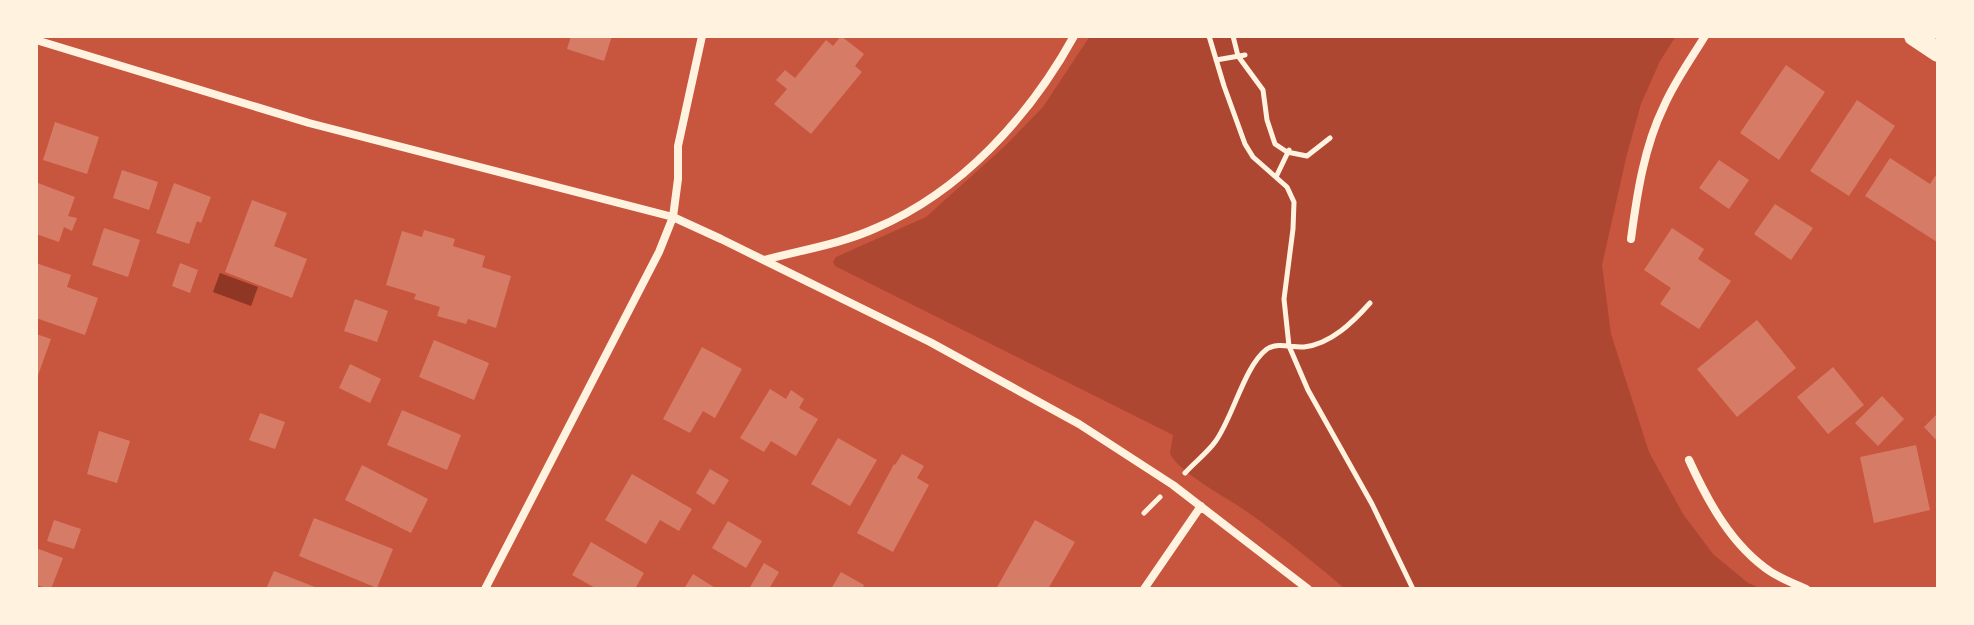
<svg xmlns="http://www.w3.org/2000/svg" width="1974" height="625" viewBox="0 0 1974 625" font-family="'IBM Plex Serif',serif">
	<style>
		.green { fill: #ae4732 }
		.water { fill: #8f3625 }
		.building { fill: #d67c66 }
		.lines { fill: none; stroke-linecap: round; stroke-linejoin: round }
		.path { stroke: #fff3e0; stroke-width: 5 }
		.minor { stroke: #fff3e0; stroke-width: 8 }
		.primary { stroke: #fff3e0; stroke-width: 20 }
	</style>
	<rect width="100%" height="100%" fill="#c8553d"/>
	<path class="green" d="M1090 36H1676L1660 61 1641 104 1627 154 1602 265 1611 334 1649 452 1683 514 1713 554 1748 583 1762 589H1345C1313 561 1280 535 1246 511 1226 497 1181 474 1170 454L1173 435 835 266 833 262 836 257 926 217 1005 146 1043 107Z"/>
	<path class="water" d="M220 273 258 287 251 306 213 292Z"/>
	<path class="building" d="M571 36H612L604 61 567 49Z
		M841 36 864 54 855 66 862 72 811 134 774 104 787 89 776 80 785 70 795 78 826 40 833 46Z
		M1786 65 1825 92 1779 160 1740 133Z
		M1857 100 1895 126 1849 196 1810 171Z
		M55 122 99 137 87 174 43 160Z
		M1890 158 1930 184 1938 172 1937 242 1865 196Z
		M1719 160 1749 180 1729 209 1699 188Z
		M122 170 158 182 149 210 113 198Z
		M38 183 75 197 68 216 77 218 72 231 64 227 59 242 36 234V189Z
		M174 183 211 197 201 223 197 221 189 244 156 233Z
		M252 200 287 213 274 246 307 259 292 298 225 272Z
		M1775 204 1813 228 1791 260 1754 234Z
		M104 228 140 240 128 277 92 265Z
		M1672 228 1704 249 1698 259 1731 281 1699 329 1660 304 1671 288 1644 270Z
		M424 230 455 239 453 246 485 256 482 267 511 276 496 328 468 319 466 324 437 316 440 307 414 299 416 294 386 285 402 231 422 237Z
		M36 263 71 275 67 287 98 298 85 335 36 318Z
		M180 263 198 270 190 293 172 286Z
		M355 299 388 311 377 342 344 331Z
		M1757 320 1796 368 1737 417 1697 369Z
		M36 334 51 339 36 381Z
		M434 340 489 363 474 400 419 377Z
		M702 347 742 369 715 418 703 411 690 433 663 419Z
		M350 364 381 379 370 403 339 388Z
		M1833 367 1864 405 1828 434 1797 397Z
		M770 389 786 399 791 390 804 399 799 408 818 419 796 456 771 441 764 452 740 438Z
		M1882 396 1904 419 1878 446 1855 423Z
		M402 410 461 435 447 470 387 445Z
		M260 413 285 422 275 449 249 440Z
		M1938 413V442L1924 427Z
		M99 431 130 441 117 483 87 474Z
		M838 438 877 460 850 506 811 484Z
		M1916 445 1930 510 1874 523 1860 457Z
		M902 454 924 466 917 478 929 485 893 552 857 533 894 464 895 465Z
		M362 465 428 499 411 533 345 500Z
		M710 469 729 480 714 505 696 493Z
		M632 474 692 509 679 531 660 520 646 544 605 520Z
		M314 518 393 549 377 588 299 556Z
		M54 520 81 529 74 549 47 541Z
		M1035 520 1075 542 1048 589H996Z
		M728 521 762 541 746 568 712 548Z
		M591 542 644 573 635 589H597L572 575Z
		M36 548 63 558 51 589 36 585Z
		M764 563 779 572 769 589H749Z
		M274 571 320 589H266Z
		M841 572 864 585 862 589H831Z
		M693 574 717 589H684Z"/>
	<g class="lines">
		<path class="path" d="M1209 36 1224 86 1245 144 1253 157 1287 187 1294 202 1293 229 1284 299 1289 346 1308 390 1372 504 1413 589
			M1233 36 1238 56 1263 90 1267 120 1275 144 1287 152 1307 156 1330 138
			M1216 60 1245 55
			M1276 177 1289 150
			M1185 473C1194 463 1207 453 1215 442 1233 418 1244 366 1267 349 1278 342 1292 348 1304 347 1331 344 1353 322 1370 303
			M1144 513 1160 497"/>
		<path class="minor" d="M36 40 309 123 673 217 721 239 930 342 1079 424 1173 485 1308 589
			M1631 239C1637 194 1644 147 1664 106 1675 81 1691 59 1705 36
			M764 260C801 250 841 244 876 228 961 192 1030 116 1074 36
			M1689 460C1708 502 1732 546 1771 572 1782 579 1795 584 1806 589
			M485 589 659 252 673 217 678 179V146L702 36
			M1144 589 1201 506"/>
		<path class="primary" d="M1914 36 1938 52"/>
	</g>
	<rect width="1974" height="625" fill="none" stroke="#fff3e0" stroke-width="76"/>
</svg>
